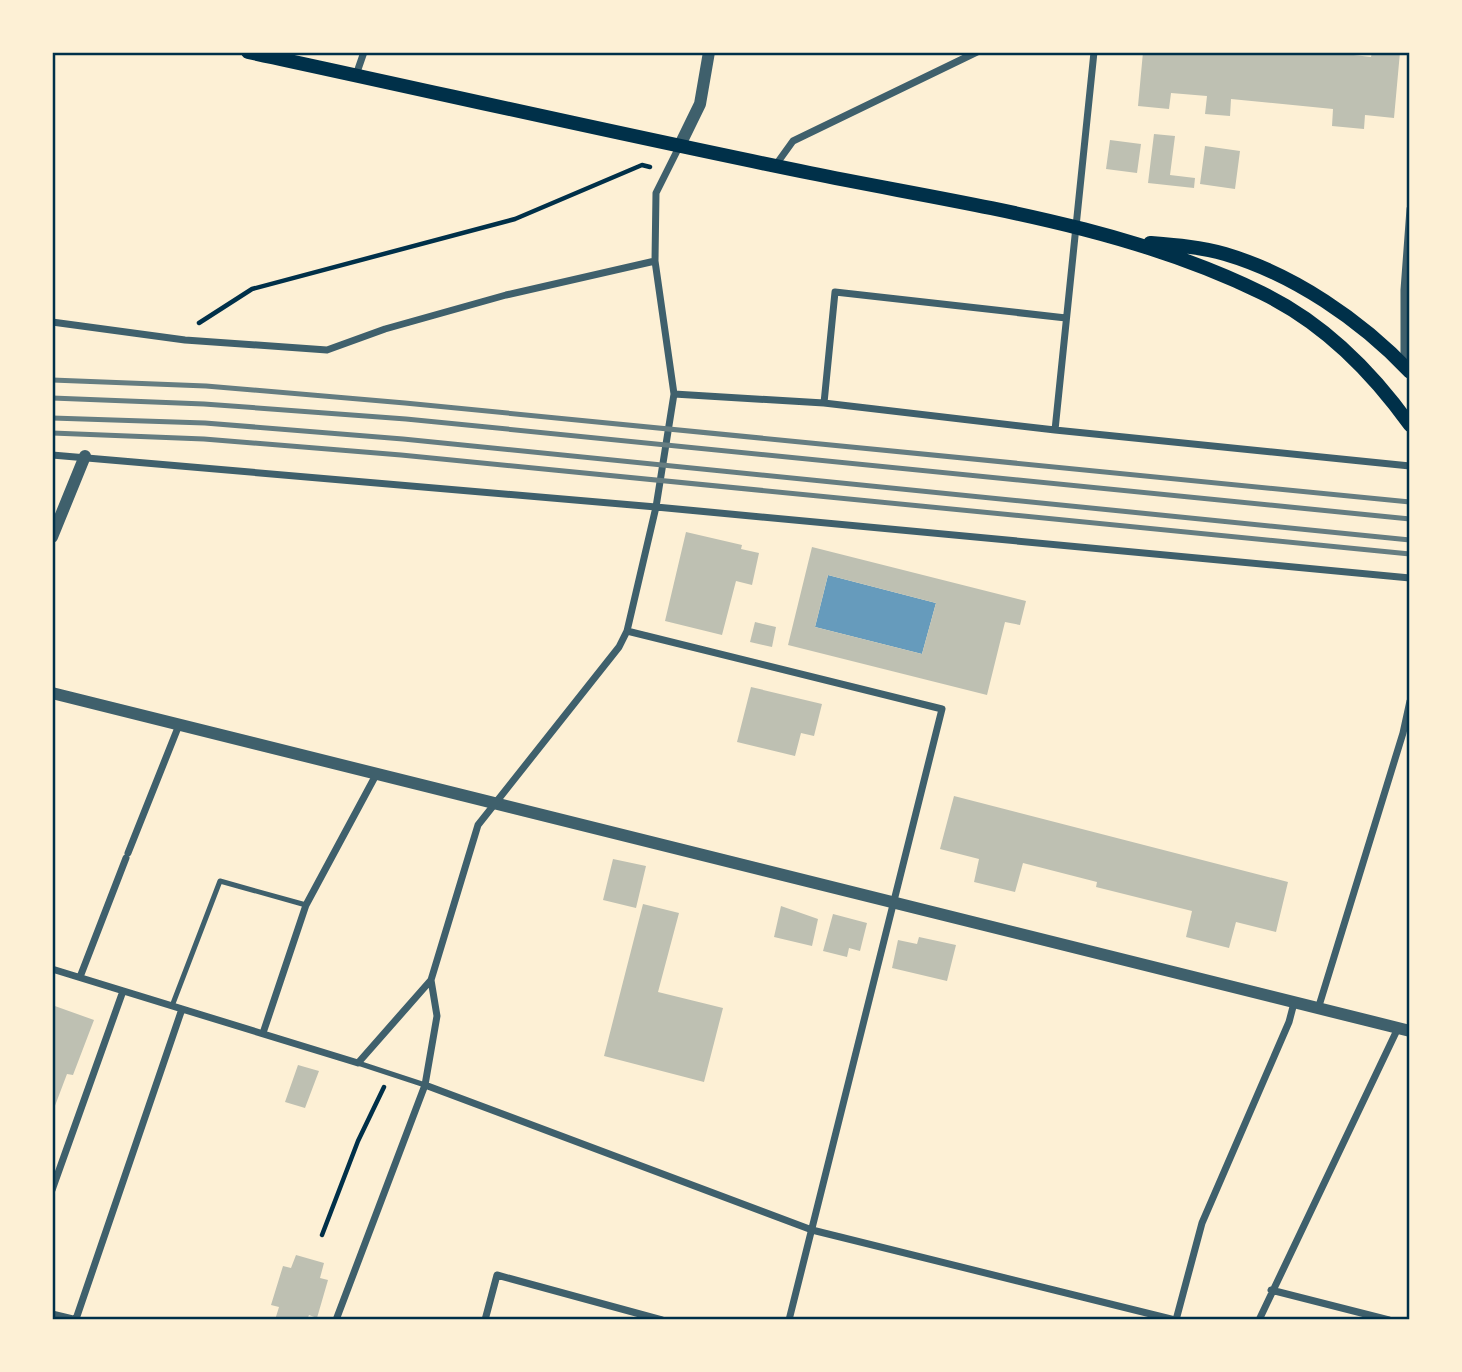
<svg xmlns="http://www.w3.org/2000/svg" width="1462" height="1372" viewBox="0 0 1462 1372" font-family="'Varela Round',sans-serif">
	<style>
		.water { fill: #669bbc }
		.building { fill: #bec0b2; fill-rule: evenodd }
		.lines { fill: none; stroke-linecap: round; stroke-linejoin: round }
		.path { stroke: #003049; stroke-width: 4.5 }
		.service { stroke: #3f606c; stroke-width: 5 }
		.minor { stroke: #3f606c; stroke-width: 7 }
		.tertiary { stroke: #3f606c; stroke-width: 12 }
		.secondary { stroke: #003049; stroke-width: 14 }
		.rail { stroke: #657d81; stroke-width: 5 }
		.neatline { fill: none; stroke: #003049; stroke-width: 2.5 }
	</style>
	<rect width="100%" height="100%" fill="#fdf0d5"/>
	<path class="water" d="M828 575 936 603 922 654 815 627Z"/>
	<path class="building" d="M1143 52H1328L1371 57 1372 52H1400L1394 118 1365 115 1364 129 1332 126 1333 109 1231 99 1230 116 1205 114 1207 96 1171 93 1169 109 1138 106Z
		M1154 134 1175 136 1170 175 1195 178 1194 188 1148 183Z
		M1110 140 1141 144 1137 173 1106 169Z
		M1205 146 1240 151 1235 189 1200 184Z
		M686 532 742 545 741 549 759 553 752 585 736 581 722 635 665 621Z
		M812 547 1026 601 1020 625 1005 622 987 695 788 645ZM828 575 936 603 922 654 815 627Z
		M755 622 776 627 772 647 750 642Z
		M751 687 822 704 814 736 801 733 795 756 737 742Z
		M954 796 1288 882 1276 932 1236 922 1229 948 1186 937 1192 911 1096 887 1097 882 1023 863 1015 892 974 882 979 859 940 849Z
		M613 859 646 866 636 908 603 900Z
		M643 904 679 913 658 992 723 1008 704 1082 604 1056Z
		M781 906 818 919 812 946 774 937Z
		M833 914 867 923 860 951 849 948 847 957 823 951Z
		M919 937 956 945 947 981 892 968 898 940 917 944Z
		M52 1005 94 1020 73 1075 67 1074 53 1111Z
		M298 1065 319 1071 305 1108 285 1102Z
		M296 1255 324 1263 320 1278 328 1280 317 1318 309 1315 307 1320H275L279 1307 271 1305 283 1266 291 1268Z"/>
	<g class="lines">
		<path class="path" d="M199 323 252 289 515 219 642 165 650 167
			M322 1235 358 1141 384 1087"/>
		<path class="service" d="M172 1006 220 881 306 905
			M358 1063 425 1085"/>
		<path class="minor" d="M356 75 364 52
			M775 166 793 141 977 52
			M52 322 185 340 327 350 385 329 506 295 655 261
			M1404 365V290L1410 209
			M674 394 824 403 1055 430 1410 466
			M824 403 835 292 1066 318
			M1055 430 1094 52
			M52 455 656 507 1410 578
			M627 631 942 709 789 1320
			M128 853 179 725
			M52 969 358 1063 431 980
			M80 977 126 858
			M1318 1009 1403 733 1410 701
			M263 1033 306 905 377 773
			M425 1085 812 1230 1175 1320
			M52 1190 123 991
			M1271 1290 1389 1320
			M52 1314 77 1320
			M76 1319 182 1009
			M336 1320 425 1085 437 1016 431 980 478 825 619 647 627 631 656 507 674 394 655 261 656 193 679 147
			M485 1320 497 1275 662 1320
			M1176 1320 1202 1223 1289 1022 1294 1003
			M1259 1320 1398 1028"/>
		<path class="tertiary" d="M679 147 700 104 709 52
			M52 537 85 456
			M52 693 1410 1031"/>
		<path class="secondary" d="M248 52C435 92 622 135 810 173 962 204 1122 224 1262 293 1322 322 1372 372 1410 425
			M1150 243C1175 245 1201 247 1225 254 1293 274 1361 320 1410 372"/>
		<path class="rail" d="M52 380 206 386 405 403 1410 502
			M52 398 204 404 406 419 1410 519
			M52 418 205 423 403 439 1410 540
			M52 433 204 439 401 455 1410 554"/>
	</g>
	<rect width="1462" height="1372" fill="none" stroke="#fdf0d5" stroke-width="108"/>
	<rect x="54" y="54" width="1354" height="1264" class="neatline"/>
</svg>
